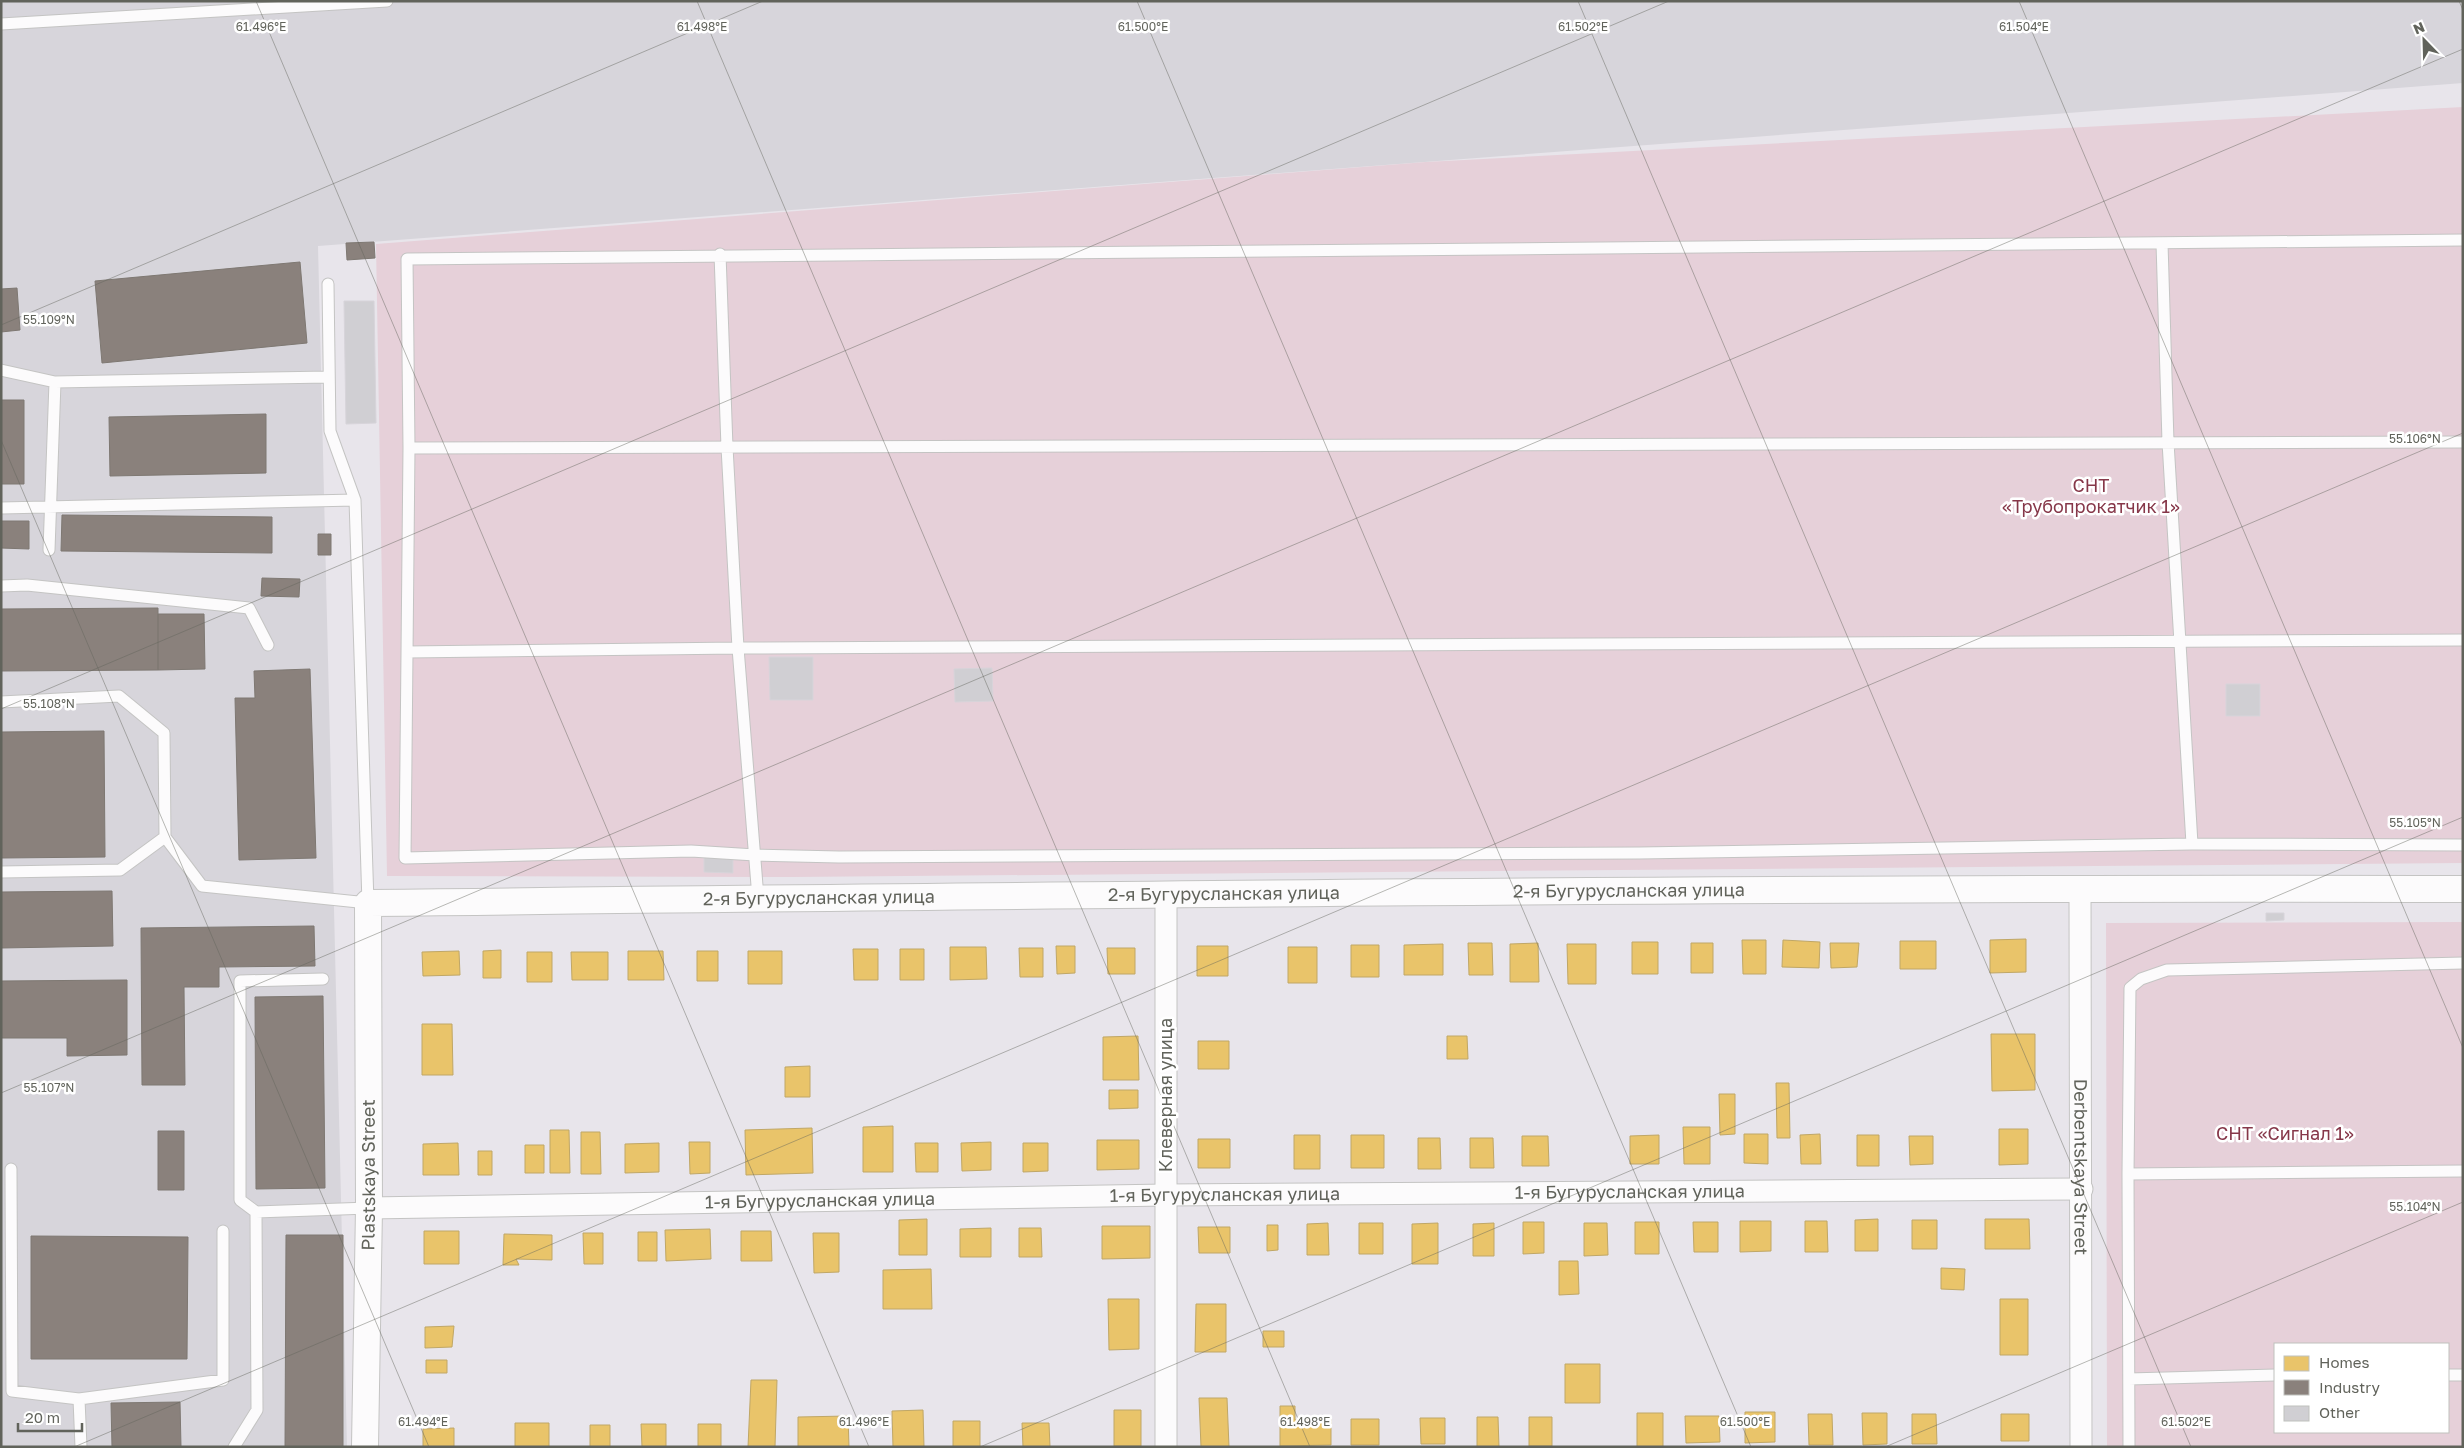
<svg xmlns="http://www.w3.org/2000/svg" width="2464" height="1448" viewBox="0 0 2464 1448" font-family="'Golos Text',sans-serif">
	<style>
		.industrial { fill: #d7d5db }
		.green { fill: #e6d0d9; fill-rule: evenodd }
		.homes { fill: #e9c46a; stroke: #c0a766 }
		.industry { fill: #8a817c; stroke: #7e7872 }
		.building { fill: #d0cfd3; stroke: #d7d4da }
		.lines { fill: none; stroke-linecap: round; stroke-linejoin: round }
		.service-casing { stroke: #c4c4c3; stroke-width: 13 }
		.minor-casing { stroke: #c4c4c3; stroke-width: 23 }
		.tertiary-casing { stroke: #c4c4c3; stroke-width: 28 }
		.service { stroke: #fcfbfc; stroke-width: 11 }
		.minor { stroke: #fcfbfc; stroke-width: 21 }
		.tertiary { stroke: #fcfbfc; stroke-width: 26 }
		.ticks { fill: none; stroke: #61635b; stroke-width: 1; stroke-opacity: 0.45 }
		.labels { text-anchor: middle; stroke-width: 5; stroke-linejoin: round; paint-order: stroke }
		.park-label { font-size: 18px; fill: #863749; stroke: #fff }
		.street-label { font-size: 18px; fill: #61635b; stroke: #fff }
		.ticks-label { font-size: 12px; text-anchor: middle; fill: #61635b; stroke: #fff; stroke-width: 5; stroke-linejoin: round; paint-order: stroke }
	</style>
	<rect width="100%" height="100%" fill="#e8e5eb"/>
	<path class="industrial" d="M1 1H2463V83L318 246 347 1447H1Z"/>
	<path class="green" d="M2463 107V863L793 877 387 876 376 244 1426 162Z
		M2463 922V1447H2107L2106 923ZM2275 1344H2448V1432H2275Z"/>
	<path class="homes" d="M2026 939V972L1990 973V940Z
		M1742 940H1766V974H1743Z
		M1783 940 1820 942 1819 968 1782 967Z
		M1900 941H1936V969H1900Z
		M1632 942H1658V974H1632Z
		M1468 943H1492L1493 975H1469Z
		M1538 943 1539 982H1510V944Z
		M1691 943H1713V973H1691Z
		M1830 943H1859L1857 967 1831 968Z
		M1443 944V975H1404V945Z
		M1567 944H1596V984H1568Z
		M1351 945H1379V977H1351Z
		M1056 946H1075V973L1057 974Z
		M1197 946H1228V976H1197Z
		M950 947H986L987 979 950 980Z
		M1288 947H1317V983H1288Z
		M1019 948H1043V977H1020Z
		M1107 948H1135V974H1108Z
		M853 949H878V980H854Z
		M900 949H924V980H900Z
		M501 950V978H483V951Z
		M459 951 460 975 423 976 422 952Z
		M628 951H663L664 980H628Z
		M697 951H718V981H697Z
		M748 951H782V984H748Z
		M527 952H552V982H527Z
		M571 952H608V980H572Z
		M422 1024H452L453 1075H422Z
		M1991 1034H2035V1090L1992 1091Z
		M1138 1036 1139 1080H1103V1037Z
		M1447 1036H1467L1468 1059H1447Z
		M1198 1041H1229V1069H1198Z
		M810 1066V1097H785V1067Z
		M1776 1083H1789L1790 1138H1777Z
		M1109 1090H1138V1108L1109 1109Z
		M1719 1094H1735V1134L1720 1135Z
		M893 1126V1172H863V1127Z
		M1683 1127H1710V1164H1684Z
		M812 1128 813 1173 746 1175 745 1130Z
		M1999 1129H2028V1164L1999 1165Z
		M550 1130H569L570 1173H550Z
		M581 1132H600L601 1174H581Z
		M1744 1134H1768V1164L1744 1163Z
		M1820 1134 1821 1164H1801L1800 1135Z
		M1294 1135H1320V1169H1294Z
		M1351 1135H1384V1168H1351Z
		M1659 1135V1164H1630V1136Z
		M1857 1135H1879V1166H1857Z
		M1522 1136H1548L1549 1166H1522Z
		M1909 1136H1933V1164L1910 1165Z
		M1418 1138H1440L1441 1169H1418Z
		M1470 1138H1493L1494 1168H1470Z
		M1198 1139H1230V1168H1198Z
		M1097 1140H1139V1169L1097 1170Z
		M689 1142H710V1173L690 1174Z
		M991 1142V1170L962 1171 961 1143Z
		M458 1143 459 1175H423V1144Z
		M659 1143V1172L625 1173V1144Z
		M915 1143H938V1172H916Z
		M1023 1143H1048V1171L1023 1172Z
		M525 1145H544V1173H525Z
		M478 1151H492V1175H478Z
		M927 1219V1255H899V1220Z
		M1878 1219V1251H1855V1220Z
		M1985 1219H2029L2030 1249H1985Z
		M1912 1220H1937V1249H1912Z
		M1740 1221H1771V1251L1740 1252Z
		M1805 1221H1827L1828 1252H1805Z
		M1523 1222H1544V1253L1523 1254Z
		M1635 1222H1659V1254H1635Z
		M1693 1222H1718V1252H1694Z
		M1328 1223 1329 1255H1307V1224Z
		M1359 1223H1383V1254H1359Z
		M1438 1223V1264H1412V1224Z
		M1494 1223V1256H1473V1224Z
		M1584 1223H1607L1608 1255 1584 1256Z
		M1267 1225H1278V1250L1267 1251Z
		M1102 1226H1150V1258L1102 1259Z
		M1198 1227H1230V1253H1199Z
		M991 1228V1257H960V1229Z
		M1019 1228H1041L1042 1257H1019Z
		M710 1229 711 1259 666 1261 665 1230Z
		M424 1231H459V1264H424Z
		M741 1231H771L772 1261H741Z
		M638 1232H657V1261H638Z
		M583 1233H603V1264H584Z
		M813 1233H839V1272L814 1273Z
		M504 1234 552 1235V1260L516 1259 519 1265H503Z
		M1559 1261H1578L1579 1294 1559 1295Z
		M1941 1268 1965 1269 1964 1290 1941 1289Z
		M931 1269 932 1309H883V1270Z
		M1108 1299H1139V1349L1109 1350Z
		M2000 1299H2028V1355H2000Z
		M1196 1304H1226V1352H1195Z
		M454 1326 452 1347 425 1348V1327Z
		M1263 1331H1284V1347H1263Z
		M426 1360H447V1373H426Z
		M1565 1364H1600V1403H1565Z
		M751 1380H777L775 1447H748Z
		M1199 1398H1227L1229 1447H1201Z
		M1280 1406H1295V1420L1331 1419V1445L1280 1446Z
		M923 1410 924 1447H893L892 1411Z
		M1114 1410H1141V1446H1114Z
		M1745 1412H1775V1442L1745 1443Z
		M1637 1413H1663V1447H1637Z
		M1862 1413H1887V1444L1863 1445Z
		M1808 1414H1832L1833 1445H1809Z
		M1912 1414H1936L1937 1444H1912Z
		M2001 1414H2029V1441H2001Z
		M848 1416 849 1447H798V1417Z
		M1685 1416H1719L1720 1442 1686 1443Z
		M1477 1417H1498L1499 1447H1477Z
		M1529 1417H1552V1446H1529Z
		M1420 1418H1445V1444H1421Z
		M1351 1419H1379V1445H1351Z
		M953 1421H980V1447H953Z
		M515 1423H549V1447H515Z
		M1022 1423H1049L1050 1447H1023Z
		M641 1424H666V1447H642Z
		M698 1424H721V1447H698Z
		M590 1425H610V1447H590Z
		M454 1428V1447H423V1429Z"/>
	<path class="industry" d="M374 242 375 258 347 260 346 243Z
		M300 262 307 343 102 363 95 281Z
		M17 288 20 330 1 332V289Z
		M1 400H24V484H1Z
		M266 414V473L110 476 109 417Z
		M62 515 272 517V553L61 551Z
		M1 521H29V549L1 548Z
		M318 534H331V555H318Z
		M262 578 300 579 299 597 261 596Z
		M158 608V670L1 671V609Z
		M158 614H204L205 669 158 670Z
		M310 669 316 858 239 860 235 698H255L254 671Z
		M104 731 105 857 1 858V732Z
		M112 891 113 946 1 948V892Z
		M314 926 315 966 219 967V987H184L185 1085H142L141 928Z
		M127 980V1055L67 1056V1038H1V981Z
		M323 996 325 1188 256 1189 255 997Z
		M158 1131H184V1190H158Z
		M286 1235H343V1447H285Z
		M31 1236 188 1237 187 1359H31Z
		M180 1402 181 1447H112L111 1403Z"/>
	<path class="building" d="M344 301H374L376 423 346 424Z
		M769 657H813V700H770Z
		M992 668 993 701 955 702 954 669Z
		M2226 684H2260V716H2226Z
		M704 857H733V873L704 872Z
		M2266 913H2284V920L2266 921Z"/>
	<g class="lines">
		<g class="service-casing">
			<path id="service" d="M1 24 387 1
				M2463 240 407 259 409 448 405 858 691 851 755 855 839 857 1639 853 2192 844 2463 845
				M2162 243 2168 442 2192 844
				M720 254 727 447 738 648 758 898
				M1 370 55 382 329 377
				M409 448 2463 442
				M1 508 355 500
				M49 550 55 382
				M1 586 27 585 249 608 268 645
				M407 652 738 648 2463 640
				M1 702 119 696 164 733 165 837 120 870 1 872
				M165 837 202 886 368 903 355 500 330 431 328 284
				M11 1169 12 1391 79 1399 223 1380V1231
				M2128 1174 2463 1171
				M256 1212 369 1208
				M2448 1375H2463
				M2129 1379 2275 1375
				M79 1399 81 1447
				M234 1447 257 1410 256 1212 240 1200V981L323 979
				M2129 1447 2128 1174 2130 988 2141 979 2167 970 2463 963"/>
		</g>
		<g class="minor-casing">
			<g id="minor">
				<path id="s1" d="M2080 888 2081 1447"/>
				<path id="s2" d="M369 1208 1166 1195 2082 1189"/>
				<path d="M1166 1447V894"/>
			</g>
		</g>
		<g class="tertiary-casing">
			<g id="tertiary">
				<path id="s3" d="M365 1447 369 1208 368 903C1066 895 1764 887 2463 889"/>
			</g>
		</g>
		<use href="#service" class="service"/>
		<use href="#minor" class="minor"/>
		<use href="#tertiary" class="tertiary"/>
	</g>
	<path class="ticks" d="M256 1 869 1447M697 1 1310 1447M1137 1 1751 1447M1578 1 2191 1447M2019 1 2463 1048M2459 1 2463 10M1 325 763 1M1 440 429 1447M1 709 1669 1M1 1093 2463 49M74 1447 2463 433M980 1447 2463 817M1885 1447 2463 1202"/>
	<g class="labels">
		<g class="park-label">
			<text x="2091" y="492">СНТ<tspan x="2091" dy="21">«Трубопрокатчик 1»</tspan></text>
			<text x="2285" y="1140">СНТ «Сигнал 1»</text>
		</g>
		<g class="street-label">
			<text dy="6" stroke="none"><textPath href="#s3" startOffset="1805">2-я Бугурусланская улица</textPath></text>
			<text dy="6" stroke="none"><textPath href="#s3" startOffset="1400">2-я Бугурусланская улица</textPath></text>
			<text dy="6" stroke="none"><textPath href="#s3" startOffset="995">2-я Бугурусланская улица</textPath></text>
			<text transform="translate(1166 1095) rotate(-90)" y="6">Клеверная улица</text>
			<text dy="6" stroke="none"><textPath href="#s1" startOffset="279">Derbentskaya Street</textPath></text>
			<text dy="6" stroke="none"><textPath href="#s3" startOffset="272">Plastskaya Street</textPath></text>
			<text dy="6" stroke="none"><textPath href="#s2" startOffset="1261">1-я Бугурусланская улица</textPath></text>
			<text dy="6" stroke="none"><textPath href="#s2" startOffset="856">1-я Бугурусланская улица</textPath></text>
			<text dy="6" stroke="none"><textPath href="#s2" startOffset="451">1-я Бугурусланская улица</textPath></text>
		</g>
	</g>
	<g class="ticks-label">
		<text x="261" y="31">61.496°E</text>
		<text x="702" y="31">61.498°E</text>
		<text x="1143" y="31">61.500°E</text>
		<text x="1583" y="31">61.502°E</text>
		<text x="2024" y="31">61.504°E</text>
		<text x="49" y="324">55.109°N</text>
		<text x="2415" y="443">55.106°N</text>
		<text x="49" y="708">55.108°N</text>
		<text x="2415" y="827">55.105°N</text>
		<text x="49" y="1092">55.107°N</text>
		<text x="2415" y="1211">55.104°N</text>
		<text x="423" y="1426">61.494°E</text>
		<text x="864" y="1426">61.496°E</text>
		<text x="1305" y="1426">61.498°E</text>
		<text x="1745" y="1426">61.500°E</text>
		<text x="2186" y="1426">61.502°E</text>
	</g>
	<rect width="2464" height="1448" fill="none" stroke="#61635b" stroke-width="5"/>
	<rect x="2274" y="1343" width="175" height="90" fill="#ffffff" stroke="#c0c1bd"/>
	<rect x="2284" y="1356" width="25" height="15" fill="#e9c46a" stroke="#c0c1bd"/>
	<text x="2319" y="1368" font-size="15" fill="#61635b">Homes</text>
	<rect x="2284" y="1380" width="25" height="15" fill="#8a817c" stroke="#c0c1bd"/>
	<text x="2319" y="1393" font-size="15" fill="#61635b">Industry</text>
	<rect x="2284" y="1406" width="25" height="15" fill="#d0cfd3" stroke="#c0c1bd"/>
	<text x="2319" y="1418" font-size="15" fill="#61635b">Other</text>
	<g transform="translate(2424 40) rotate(337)" stroke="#ffffff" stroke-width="4" paint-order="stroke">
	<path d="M0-4L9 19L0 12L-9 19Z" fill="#61635b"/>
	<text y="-8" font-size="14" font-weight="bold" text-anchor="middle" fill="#61635b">N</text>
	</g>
	<path d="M18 1423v8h64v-8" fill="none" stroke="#61635b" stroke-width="2.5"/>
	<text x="25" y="1423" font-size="15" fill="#61635b" stroke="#ffffff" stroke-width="4" paint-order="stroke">20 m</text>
</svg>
